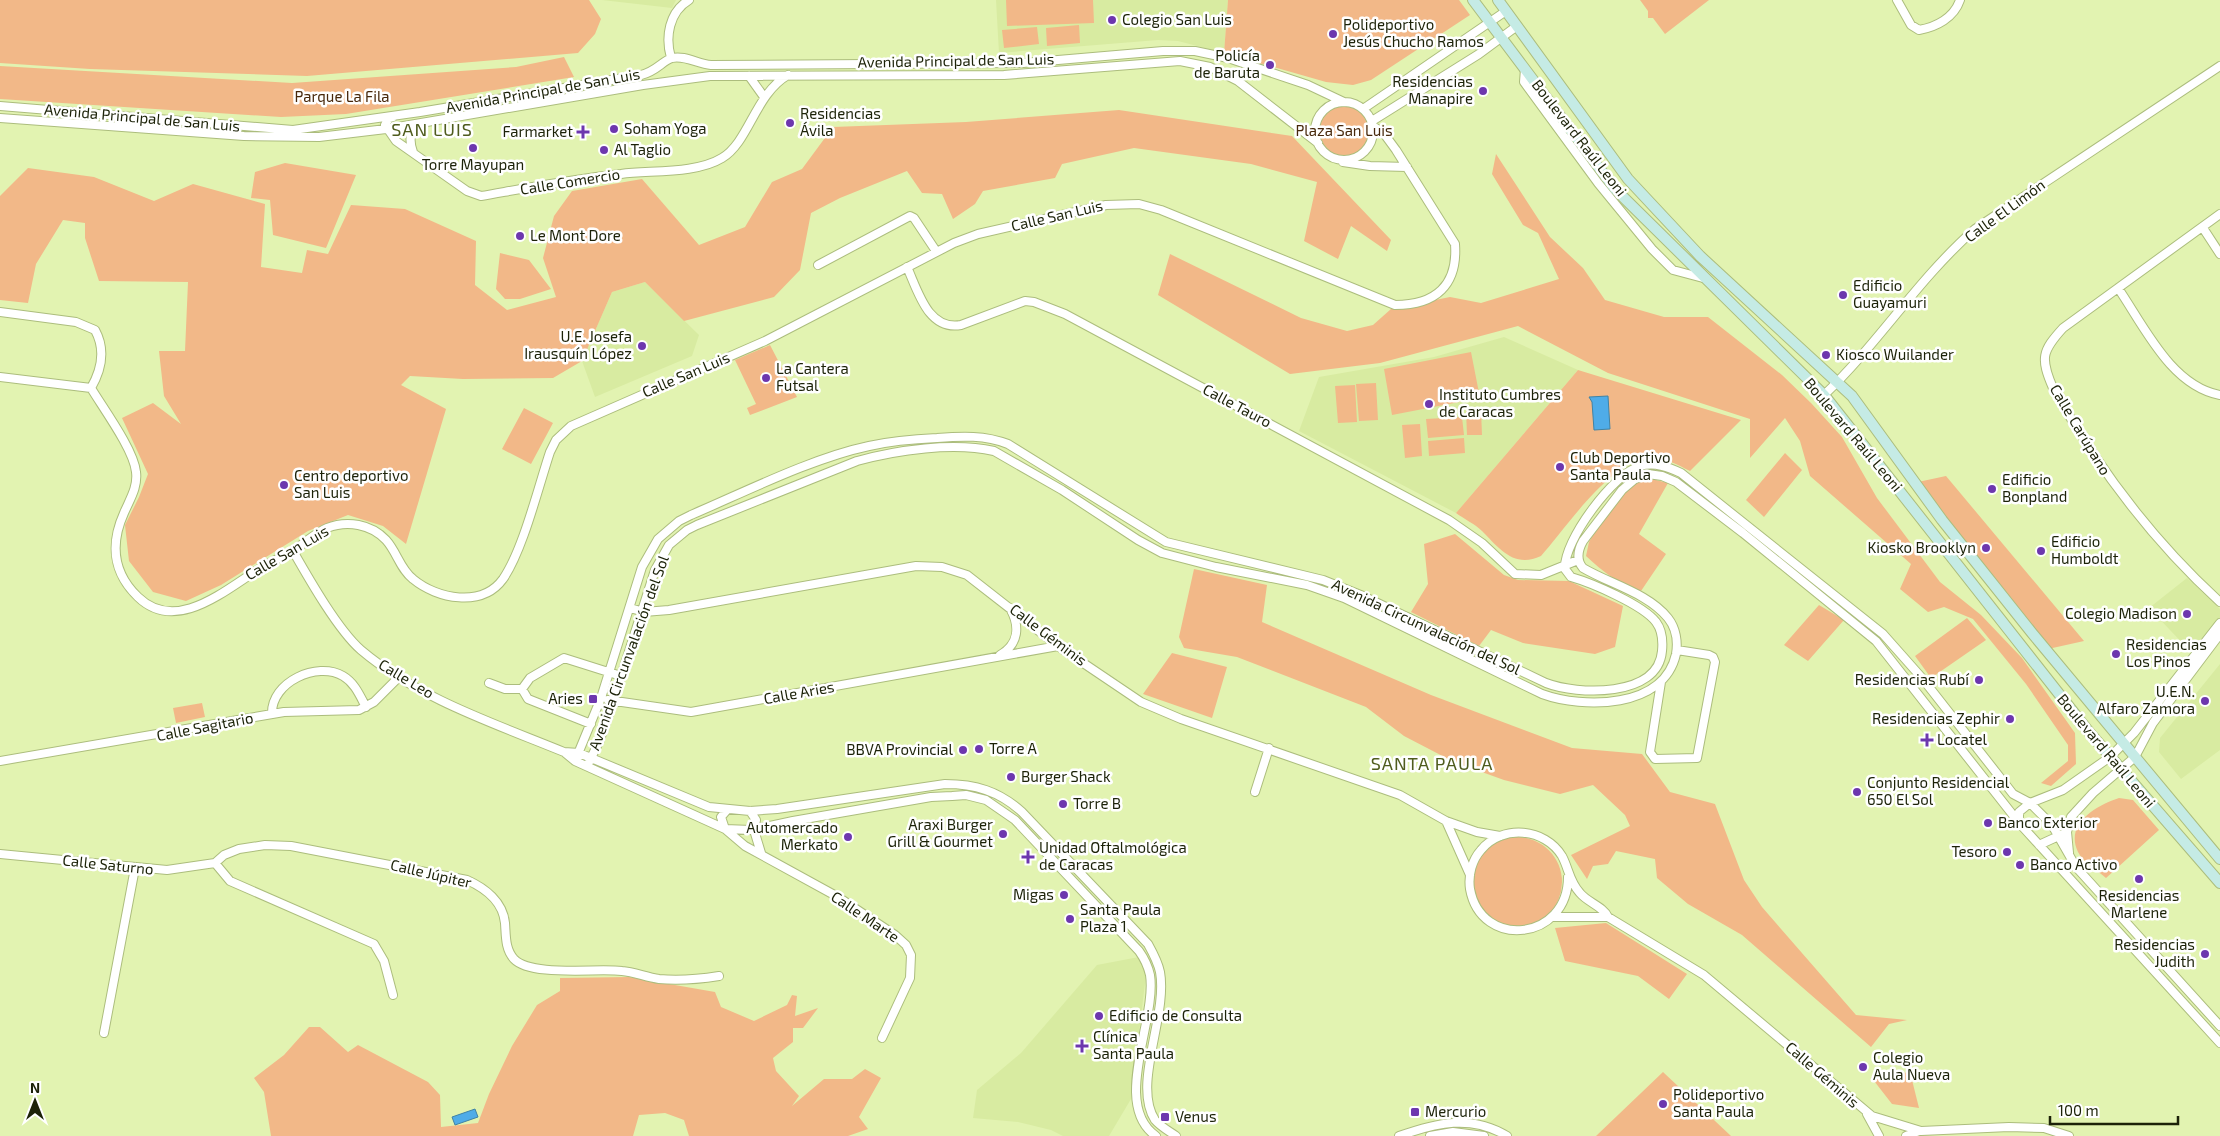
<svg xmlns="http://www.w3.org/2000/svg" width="2220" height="1136" viewBox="0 0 2220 1136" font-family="'Exo 2',sans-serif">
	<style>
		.built { fill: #d8eba1 }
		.green { fill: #f2b888 }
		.water { fill: #4face8; stroke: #4083a5 }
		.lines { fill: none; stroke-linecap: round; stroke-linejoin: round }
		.minor-casing { stroke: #acbd7d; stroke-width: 10 }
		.secondary-casing { stroke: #acbd7d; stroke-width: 12 }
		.minor { stroke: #fff; stroke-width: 8 }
		.secondary { stroke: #c5ebe5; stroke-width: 10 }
		.poi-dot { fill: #6d37ae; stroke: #fff; stroke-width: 2 }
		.labels { text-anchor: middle; stroke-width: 5; stroke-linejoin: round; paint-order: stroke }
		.poi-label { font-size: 15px; fill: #1c2208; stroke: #fff; text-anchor: start }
		.street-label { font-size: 15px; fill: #1c2208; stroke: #fff }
		.park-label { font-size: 15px; fill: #47280b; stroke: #fff }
		.quarter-label { font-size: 18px; letter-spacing: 1px; fill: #4f5c1d; stroke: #fff }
	</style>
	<rect width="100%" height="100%" fill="#e2f3b1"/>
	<path class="built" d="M602 0H676L672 8Z
		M996 0H1228L1224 53 1178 41 1158 40 999 53Z
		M645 282 699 335 692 356 595 397 582 361 612 292Z
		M1504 337 1578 370 1456 513 1299 431 1319 377 1434 357Z
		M2187 578 2220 609V618L2190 651 2149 608Z
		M2220 664V750L2181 779 2159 752 2160 738Z
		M1139 957 1146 975 1131 1099 1109 1136H1063L1051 1130 1018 1122 973 1118 977 1090 1021 1053 1097 965Z"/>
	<path class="green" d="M0 0H589L601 19 595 34 578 53 307 76 90 69 0 63Z
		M1006 0H1093L1094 23 1007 26Z
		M1228 0H1459L1470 15 1371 80 1353 85 1326 82 1224 53Z
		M1640 0H1709L1665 34 1653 18H1648V11Z
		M1079 25 1080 43 1047 46 1046 28Z
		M1037 27 1039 44 1004 48 1002 30Z
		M564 57 574 77 346 114 281 117 0 99V66L292 83 516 67Z
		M1315 131a29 29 0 1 1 58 0a29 29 0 1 1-58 0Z
		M1119 110 1292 136 1391 240 1387 251 1351 226 1338 259 1304 241 1317 182 1251 164 1134 148 1062 164 1055 178 983 191 975 204 953 219 942 194 922 193 907 171 840 198 811 213 800 270 774 297 684 321 645 282 612 292 582 361 553 378 463 379 410 376 401 385 446 409 406 544 383 526 348 515 308 531 221 585 186 601 153 592 129 561 125 525 139 497 148 474 122 418 153 403 181 424 164 396 159 351H185L188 282 99 281 85 238V223L63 220 36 264 28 303 0 300V196L28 168 94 177 154 201 193 184 265 204 261 267 302 273 307 250 328 254 351 205 405 209 476 241 475 285 507 310 556 297 543 258 554 216 572 191 642 179 699 245 745 227 772 182 802 169 833 127 966 122Z
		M1496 154 1550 237 1583 268 1605 300 1664 317H1708L1782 375 1811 403 1842 437 1877 498 1940 582 1981 615 2022 658 2075 733 2076 764 2051 786 2041 783 2068 761V745L2026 684 1973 619 1944 607 1928 612 1900 589 1911 564 1810 476 1800 441 1785 418 1750 458V419L1608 373 1518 326 1380 363 1290 374 1158 295 1170 254 1301 318 1347 331 1373 325 1391 309 1450 297 1481 303 1559 279 1538 233 1523 225 1492 174Z
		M285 163 356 175 326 248 273 235 270 200 251 198 255 172Z
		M500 253 529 260 551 289 520 299H505L496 289Z
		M770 345 797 397 750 415 747 408 756 404 735 360Z
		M1471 352 1480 398 1392 415 1384 369Z
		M1578 370 1741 420 1690 471C1677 464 1663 457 1647 458 1609 463 1565 529 1541 556 1514 569 1499 548 1482 531 1475 524 1464 519 1456 513Z
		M1376 383 1378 420 1359 421 1356 384Z
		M1355 385 1357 422 1338 423 1335 386Z
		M524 408 553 423 531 464 502 449Z
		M1481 410 1482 435H1467L1466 411Z
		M1462 417 1464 435 1428 438 1426 419Z
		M1420 424 1422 456 1405 458 1402 425Z
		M1464 438 1465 453 1429 456 1428 441Z
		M1785 453 1802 470 1764 517 1746 500Z
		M1946 476 2084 641 2048 649 1918 482Z
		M1648 478 1668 483 1639 534 1666 554 1641 591C1619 584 1603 572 1586 556L1589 542 1600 523 1634 482Z
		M1455 534 1504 575 1518 580 1569 581 1623 606 1615 647 1595 654 1523 643 1491 630 1479 646 1411 612 1428 584 1424 544Z
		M1194 569 1267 585 1262 622 1431 695 1572 748 1642 754 1670 792 1715 804 1744 880 1762 907 1856 1015 1907 1020 1889 1024 1871 1047 1742 935 1688 904 1657 878 1655 859 1616 851 1608 864 1593 866 1587 879 1571 855 1630 826 1625 815 1593 785 1560 794 1504 780 1454 762 1404 736 1366 707 1237 657 1184 648 1179 637Z
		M1819 605 1844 620 1808 661 1784 645Z
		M1967 618 1986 640 1931 678 1915 656Z
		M1172 653 1227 667 1212 718 1143 694Z
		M202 703 205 717 176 723 173 708Z
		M2119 798 2133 800 2159 830 2106 878C2097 870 2083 862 2078 852 2064 823 2098 805 2119 798Z
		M1472 882a45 45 0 1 1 90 0a45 45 0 1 1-90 0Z
		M1606 923 1687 974 1669 999 1638 976 1565 961 1555 928Z
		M629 977 715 992 721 1007 754 1021 787 1005 792 995 797 996 795 1016 818 1008 803 1028H793V1042L773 1058 776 1071 799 1096 792 1106 824 1079H852L865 1069 881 1078 859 1117 868 1129 848 1136H689L684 1120 665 1113 639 1115 633 1136H271L264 1092 254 1078 284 1055 309 1027H320L348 1052 358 1045 428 1082 440 1095 441 1127 478 1123 489 1094 512 1046 537 1005 560 991V978Z
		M1663 1072 1731 1136H1596Z
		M1910 1072 1919 1108 1892 1104 1871 1077Z"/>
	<path class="water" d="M1608 396 1610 429 1594 430 1592 402 1589 397Z
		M475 1109 478 1117 455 1125 452 1117Z"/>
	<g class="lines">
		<g class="minor-casing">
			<path id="minor" d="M1897 0 1911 25 1919 30C1936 27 1954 18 1960 0
				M671 58C665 37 669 12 689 0
				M1525 69 1524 82 1598 183 1652 249 1673 270 1703 278
				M749 76 764 97
				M1315 131a29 29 0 1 1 58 0a29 29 0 1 1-58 0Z
				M0 106 293 130 420 112 641 75C657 71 662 61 672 58 685 55 698 64 711 65L1023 63 1163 51H1195L1228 58 1308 85 1344 102
				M1363 109 1506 11
				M393 117 389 118 385 125 396 141 467 191 481 196C527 188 574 179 621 174 650 170 696 174 722 158 749 142 755 94 788 75
				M0 118 244 136 319 137 386 129 643 85 710 76 1004 75 1180 61 1210 67 1238 81 1318 143
				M1372 121 1479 54 1517 26
				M413 152C409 141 409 130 420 124
				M1343 162 1370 166 1407 167
				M2220 214 2063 328C2042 351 2040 358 2053 388 2098 468 2152 540 2220 602
				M2203 228 2220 254
				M818 265 910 216 914 218 936 251
				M907 267C918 291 928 331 961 325L1025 301 1034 302 1065 314 1449 520 1482 543 1515 574 1541 575 1578 560
				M2118 288C2144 326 2171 386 2220 395
				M0 312 76 322 95 330C106 350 102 369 91 388
				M0 377 91 388
				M91 388C103 408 134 450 136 472 138 487 130 499 124 513 110 544 113 573 138 597 176 634 225 590 259 569 270 562 283 557 294 550 305 543 315 533 327 528 347 520 371 524 386 540 397 552 400 569 413 579 437 599 482 608 503 579 523 550 538 488 550 452L556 440 571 426 765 341 954 243 978 234 1106 205 1139 204 1161 210 1395 305C1436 305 1458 285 1455 244L1396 150 1385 135 1373 126
				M1824 395C1878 344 1918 279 1975 229L2220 66
				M293 551C309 579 338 630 361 650 419 699 496 724 564 752L575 761 725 829 751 830 793 821 931 797 952 796 966 795 986 800 1015 820 1139 951C1144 958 1148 966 1150 975 1157 1020 1111 1105 1156 1136
				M630 608 644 612 669 610 916 566 942 567 967 575 1058 646 1141 702 1181 719 1400 795 1446 821 1477 832 1500 836
				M1000 655C1019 644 1020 626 1010 608
				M1661 682 1650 752 1655 759 1697 758 1715 662 1713 657 1709 655 1677 650
				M489 683 505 689H522
				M608 700 691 712 1058 646
				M272 714C271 682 317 661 343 676 355 683 360 696 366 707
				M591 724 528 699 522 689 530 678 564 658 621 676
				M564 752 579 753 709 807 750 811 777 809 945 784C975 784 999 791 1022 812L1148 944C1153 953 1158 962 1160 972 1168 1015 1132 1085 1155 1120 1161 1127 1169 1131 1176 1136
				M0 761 284 712 359 710 374 702 399 677
				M575 761 601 698 642 567 658 539 679 521 691 515C745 492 812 458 869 446 891 441 914 439 937 438 962 436 985 435 1008 444L1166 542 1323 580 1363 596 1546 683C1577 695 1658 698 1662 651 1663 641 1662 630 1656 622 1643 605 1592 583 1571 577L1565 569C1563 541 1614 473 1640 466 1655 462 1668 467 1681 473L1883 634 1922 678 2013 794 2030 803 2052 825 2076 867 2220 1026
				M587 766 599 742 609 714 655 570 669 545 687 530 697 525 857 461C897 450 953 442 994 451L1062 490 1138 540 1162 553 1216 567 1307 585 1344 598 1542 694C1583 709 1664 709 1676 654 1678 642 1676 628 1668 618 1648 593 1610 584 1583 568 1576 560 1578 550 1583 541L1622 490 1635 479 1648 474 1662 476 1676 482 1743 533 1876 641 2020 824 2220 1043
				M1255 792 1269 748
				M727 810 721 817 725 829 745 846 838 897 895 935 906 945 911 955 910 978 882 1038
				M750 811 756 820 754 830 761 853
				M1446 821 1470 875
				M2019 822V812L2030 803 2063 790 2110 757 2134 733 2220 623
				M2039 845 2063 834
				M2069 853 2067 832 2071 817 2093 793 2135 757 2153 723 2220 634
				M0 854 167 870 215 863 224 855 239 849 265 845 291 846 467 880C485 888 503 902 505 923 506 936 505 949 514 959 531 977 597 968 622 971 634 972 646 977 659 979 679 981 700 979 719 976
				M215 863 230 881 374 944 384 961 393 995
				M1568 877C1568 941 1481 950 1470 889 1468 875 1472 860 1481 850 1502 824 1545 828 1562 856 1569 869 1569 881 1580 893 1587 902 1604 907 1608 917L1704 975 1872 1116 1921 1131 2009 1127 2044 1128 2069 1136
				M1553 917H1608
				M104 1033 135 868
				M1867 1114 1879 1136
				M1399 1136C1436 1123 1471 1114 1507 1136
				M1430 1136 1453 1132 1484 1136
				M1906 1136 1919 1131"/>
		</g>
		<g class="secondary-casing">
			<path id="secondary" d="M1473 0 1615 189 1824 395 2089 732 2220 883
				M1498 0 1628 179 1700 256 1852 396 1942 520 2032 633 2220 859"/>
		</g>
		<use href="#minor" class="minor"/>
		<use href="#secondary" class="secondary"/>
	</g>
	<g class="poi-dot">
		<circle cx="1112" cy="20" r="5"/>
		<circle cx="1333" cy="34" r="5"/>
		<circle cx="1270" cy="65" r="5"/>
		<circle cx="1483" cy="91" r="5"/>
		<circle cx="790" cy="123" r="5"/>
		<circle cx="614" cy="129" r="5"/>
		<path d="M580.5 124.5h5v5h5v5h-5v5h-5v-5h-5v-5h5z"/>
		<circle cx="473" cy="148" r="5"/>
		<circle cx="604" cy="150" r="5"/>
		<circle cx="520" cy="236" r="5"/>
		<circle cx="1843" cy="295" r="5"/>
		<circle cx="642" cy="346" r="5"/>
		<circle cx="1826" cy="355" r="5"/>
		<circle cx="766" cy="378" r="5"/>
		<circle cx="1429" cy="404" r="5"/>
		<circle cx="1560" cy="467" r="5"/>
		<circle cx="284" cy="485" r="5"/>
		<circle cx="1992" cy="489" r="5"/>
		<circle cx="1986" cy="548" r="5"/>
		<circle cx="2041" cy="551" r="5"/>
		<circle cx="2187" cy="614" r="5"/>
		<circle cx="2116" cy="654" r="5"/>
		<circle cx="1979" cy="680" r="5"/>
		<rect x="588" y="694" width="10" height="10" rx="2.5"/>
		<circle cx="2205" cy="701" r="5"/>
		<circle cx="2010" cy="719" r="5"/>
		<path d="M1924.5 732.5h5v5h5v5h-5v5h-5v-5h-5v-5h5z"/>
		<circle cx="979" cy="749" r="5"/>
		<circle cx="963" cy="750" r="5"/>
		<circle cx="1011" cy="777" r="5"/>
		<circle cx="1857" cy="792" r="5"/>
		<circle cx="1063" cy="804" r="5"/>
		<circle cx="1988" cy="823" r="5"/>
		<circle cx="1003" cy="834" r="5"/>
		<circle cx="848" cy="837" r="5"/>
		<circle cx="2007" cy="852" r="5"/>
		<path d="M1025.5 849.5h5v5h5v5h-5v5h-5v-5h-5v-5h5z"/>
		<circle cx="2020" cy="865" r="5"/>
		<circle cx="2139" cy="879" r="5"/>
		<circle cx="1064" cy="895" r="5"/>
		<circle cx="1070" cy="919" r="5"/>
		<circle cx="2205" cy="954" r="5"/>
		<circle cx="1099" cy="1016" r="5"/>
		<path d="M1079.5 1038.5h5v5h5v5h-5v5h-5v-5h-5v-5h5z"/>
		<circle cx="1863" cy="1067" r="5"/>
		<circle cx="1663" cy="1104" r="5"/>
		<rect x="1410" y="1107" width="10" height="10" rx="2.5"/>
		<rect x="1160" y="1112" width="10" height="10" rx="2.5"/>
	</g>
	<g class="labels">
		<g class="poi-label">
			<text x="1122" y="25">Colegio San Luis</text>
			<text x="1343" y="30">Polideportivo<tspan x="1343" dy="17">Jesús Chucho Ramos</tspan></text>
			<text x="1260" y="61" text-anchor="end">Policía<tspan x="1260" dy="17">de Baruta</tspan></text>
			<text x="1473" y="87" text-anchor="end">Residencias<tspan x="1473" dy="17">Manapire</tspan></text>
			<text x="800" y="119">Residencias<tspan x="800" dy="17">Ávila</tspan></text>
			<text x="624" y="134">Soham Yoga</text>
			<text x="573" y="137" text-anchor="end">Farmarket</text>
			<text x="614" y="155">Al Taglio</text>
			<text x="473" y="170" text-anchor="middle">Torre Mayupan</text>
			<text x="530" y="241">Le Mont Dore</text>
			<text x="1853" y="291">Edificio<tspan x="1853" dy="17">Guayamuri</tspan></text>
			<text x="632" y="342" text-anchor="end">U.E. Josefa<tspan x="632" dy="17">Irausquín López</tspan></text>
			<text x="1836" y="360">Kiosco Wuilander</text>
			<text x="776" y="374">La Cantera<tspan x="776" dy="17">Futsal</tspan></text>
			<text x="1439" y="400">Instituto Cumbres<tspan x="1439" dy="17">de Caracas</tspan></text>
			<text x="1570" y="463">Club Deportivo<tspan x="1570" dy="17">Santa Paula</tspan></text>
			<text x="294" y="481">Centro deportivo<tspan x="294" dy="17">San Luis</tspan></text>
			<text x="2002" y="485">Edificio<tspan x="2002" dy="17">Bonpland</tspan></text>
			<text x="2051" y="547">Edificio<tspan x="2051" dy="17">Humboldt</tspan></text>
			<text x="1976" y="553" text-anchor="end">Kiosko Brooklyn</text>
			<text x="2177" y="619" text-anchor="end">Colegio Madison</text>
			<text x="2126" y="650">Residencias<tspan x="2126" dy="17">Los Pinos</tspan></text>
			<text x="1969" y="685" text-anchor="end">Residencias Rubí</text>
			<text x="2195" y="697" text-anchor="end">U.E.N.<tspan x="2195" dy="17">Alfaro Zamora</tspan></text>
			<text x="583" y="704" text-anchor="end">Aries</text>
			<text x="2000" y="724" text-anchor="end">Residencias Zephir</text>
			<text x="1937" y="745">Locatel</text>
			<text x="989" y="754">Torre A</text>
			<text x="953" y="755" text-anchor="end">BBVA Provincial</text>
			<text x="1021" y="782">Burger Shack</text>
			<text x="1867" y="788">Conjunto Residencial<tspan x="1867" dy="17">650 El Sol</tspan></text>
			<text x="1073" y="809">Torre B</text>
			<text x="1998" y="828">Banco Exterior</text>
			<text x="993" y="830" text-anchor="end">Araxi Burger<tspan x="993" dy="17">Grill &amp; Gourmet</tspan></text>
			<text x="838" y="833" text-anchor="end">Automercado<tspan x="838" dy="17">Merkato</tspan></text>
			<text x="1039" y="853">Unidad Oftalmológica<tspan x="1039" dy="17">de Caracas</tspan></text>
			<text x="1997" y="857" text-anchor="end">Tesoro</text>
			<text x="2030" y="870">Banco Activo</text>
			<text x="1054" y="900" text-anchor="end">Migas</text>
			<text x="2139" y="901" text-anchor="middle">Residencias<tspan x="2139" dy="17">Marlene</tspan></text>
			<text x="1080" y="915">Santa Paula<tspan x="1080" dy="17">Plaza 1</tspan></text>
			<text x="2195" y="950" text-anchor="end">Residencias<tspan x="2195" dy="17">Judith</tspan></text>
			<text x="1109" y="1021">Edificio de Consulta</text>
			<text x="1093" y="1042">Clínica<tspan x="1093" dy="17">Santa Paula</tspan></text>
			<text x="1873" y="1063">Colegio<tspan x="1873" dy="17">Aula Nueva</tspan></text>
			<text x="1673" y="1100">Polideportivo<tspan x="1673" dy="17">Santa Paula</tspan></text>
			<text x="1425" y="1117">Mercurio</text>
			<text x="1175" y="1122">Venus</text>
		</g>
		<g class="street-label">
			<text transform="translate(956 61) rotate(-1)" y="5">Avenida Principal de San Luis</text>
			<text transform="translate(543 91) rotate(-10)" y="5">Avenida Principal de San Luis</text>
			<text transform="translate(142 118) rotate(5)" y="5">Avenida Principal de San Luis</text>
			<text transform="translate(1579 138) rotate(52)" y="5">Boulevard Raúl Leoni</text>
			<text transform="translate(570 182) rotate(-9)" y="5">Calle Comercio</text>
			<text transform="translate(2005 211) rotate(-36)" y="5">Calle El Limón</text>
			<text transform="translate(1057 216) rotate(-13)" y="5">Calle San Luis</text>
			<text transform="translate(686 375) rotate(-23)" y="5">Calle San Luis</text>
			<text transform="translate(1237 406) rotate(28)" y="5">Calle Tauro</text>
			<text transform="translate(2080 430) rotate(59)" y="5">Calle Carúpano</text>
			<text transform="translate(1853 435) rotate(50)" y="5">Boulevard Raúl Leoni</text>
			<text transform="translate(287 553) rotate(-30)" y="5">Calle San Luis</text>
			<text transform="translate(1426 627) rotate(25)" y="5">Avenida Circunvalación del Sol</text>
			<text transform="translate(1048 635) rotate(37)" y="5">Calle Géminis</text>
			<text transform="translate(629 653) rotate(-70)" y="5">Avenida Circunvalación del Sol</text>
			<text transform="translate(406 679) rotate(31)" y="5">Calle Leo</text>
			<text transform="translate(799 693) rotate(-10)" y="5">Calle Aries</text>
			<text transform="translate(205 727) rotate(-11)" y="5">Calle Sagitario</text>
			<text transform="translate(2106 751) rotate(50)" y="5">Boulevard Raúl Leoni</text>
			<text transform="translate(108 865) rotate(6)" y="5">Calle Saturno</text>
			<text transform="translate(431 874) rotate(13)" y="5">Calle Júpiter</text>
			<text transform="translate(865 917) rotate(34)" y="5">Calle Marte</text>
			<text transform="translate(1822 1075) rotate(41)" y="5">Calle Géminis</text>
		</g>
		<g class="park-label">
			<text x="342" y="102">Parque La Fila</text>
			<text x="1344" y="136">Plaza San Luis</text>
		</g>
		<g class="quarter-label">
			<text x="432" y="136">SAN LUIS</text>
			<text x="1432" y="770">SANTA PAULA</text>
		</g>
	</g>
	<g transform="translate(35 1101)" stroke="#ffffff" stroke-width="4" paint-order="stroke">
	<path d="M0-4L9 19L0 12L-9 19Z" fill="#1c2208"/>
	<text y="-8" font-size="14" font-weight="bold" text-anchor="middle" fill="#1c2208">N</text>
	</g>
	<path d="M2050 1116v8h128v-8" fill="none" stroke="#1c2208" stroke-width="2.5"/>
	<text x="2058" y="1116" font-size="15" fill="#1c2208" stroke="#ffffff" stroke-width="4" paint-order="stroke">100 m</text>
</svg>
